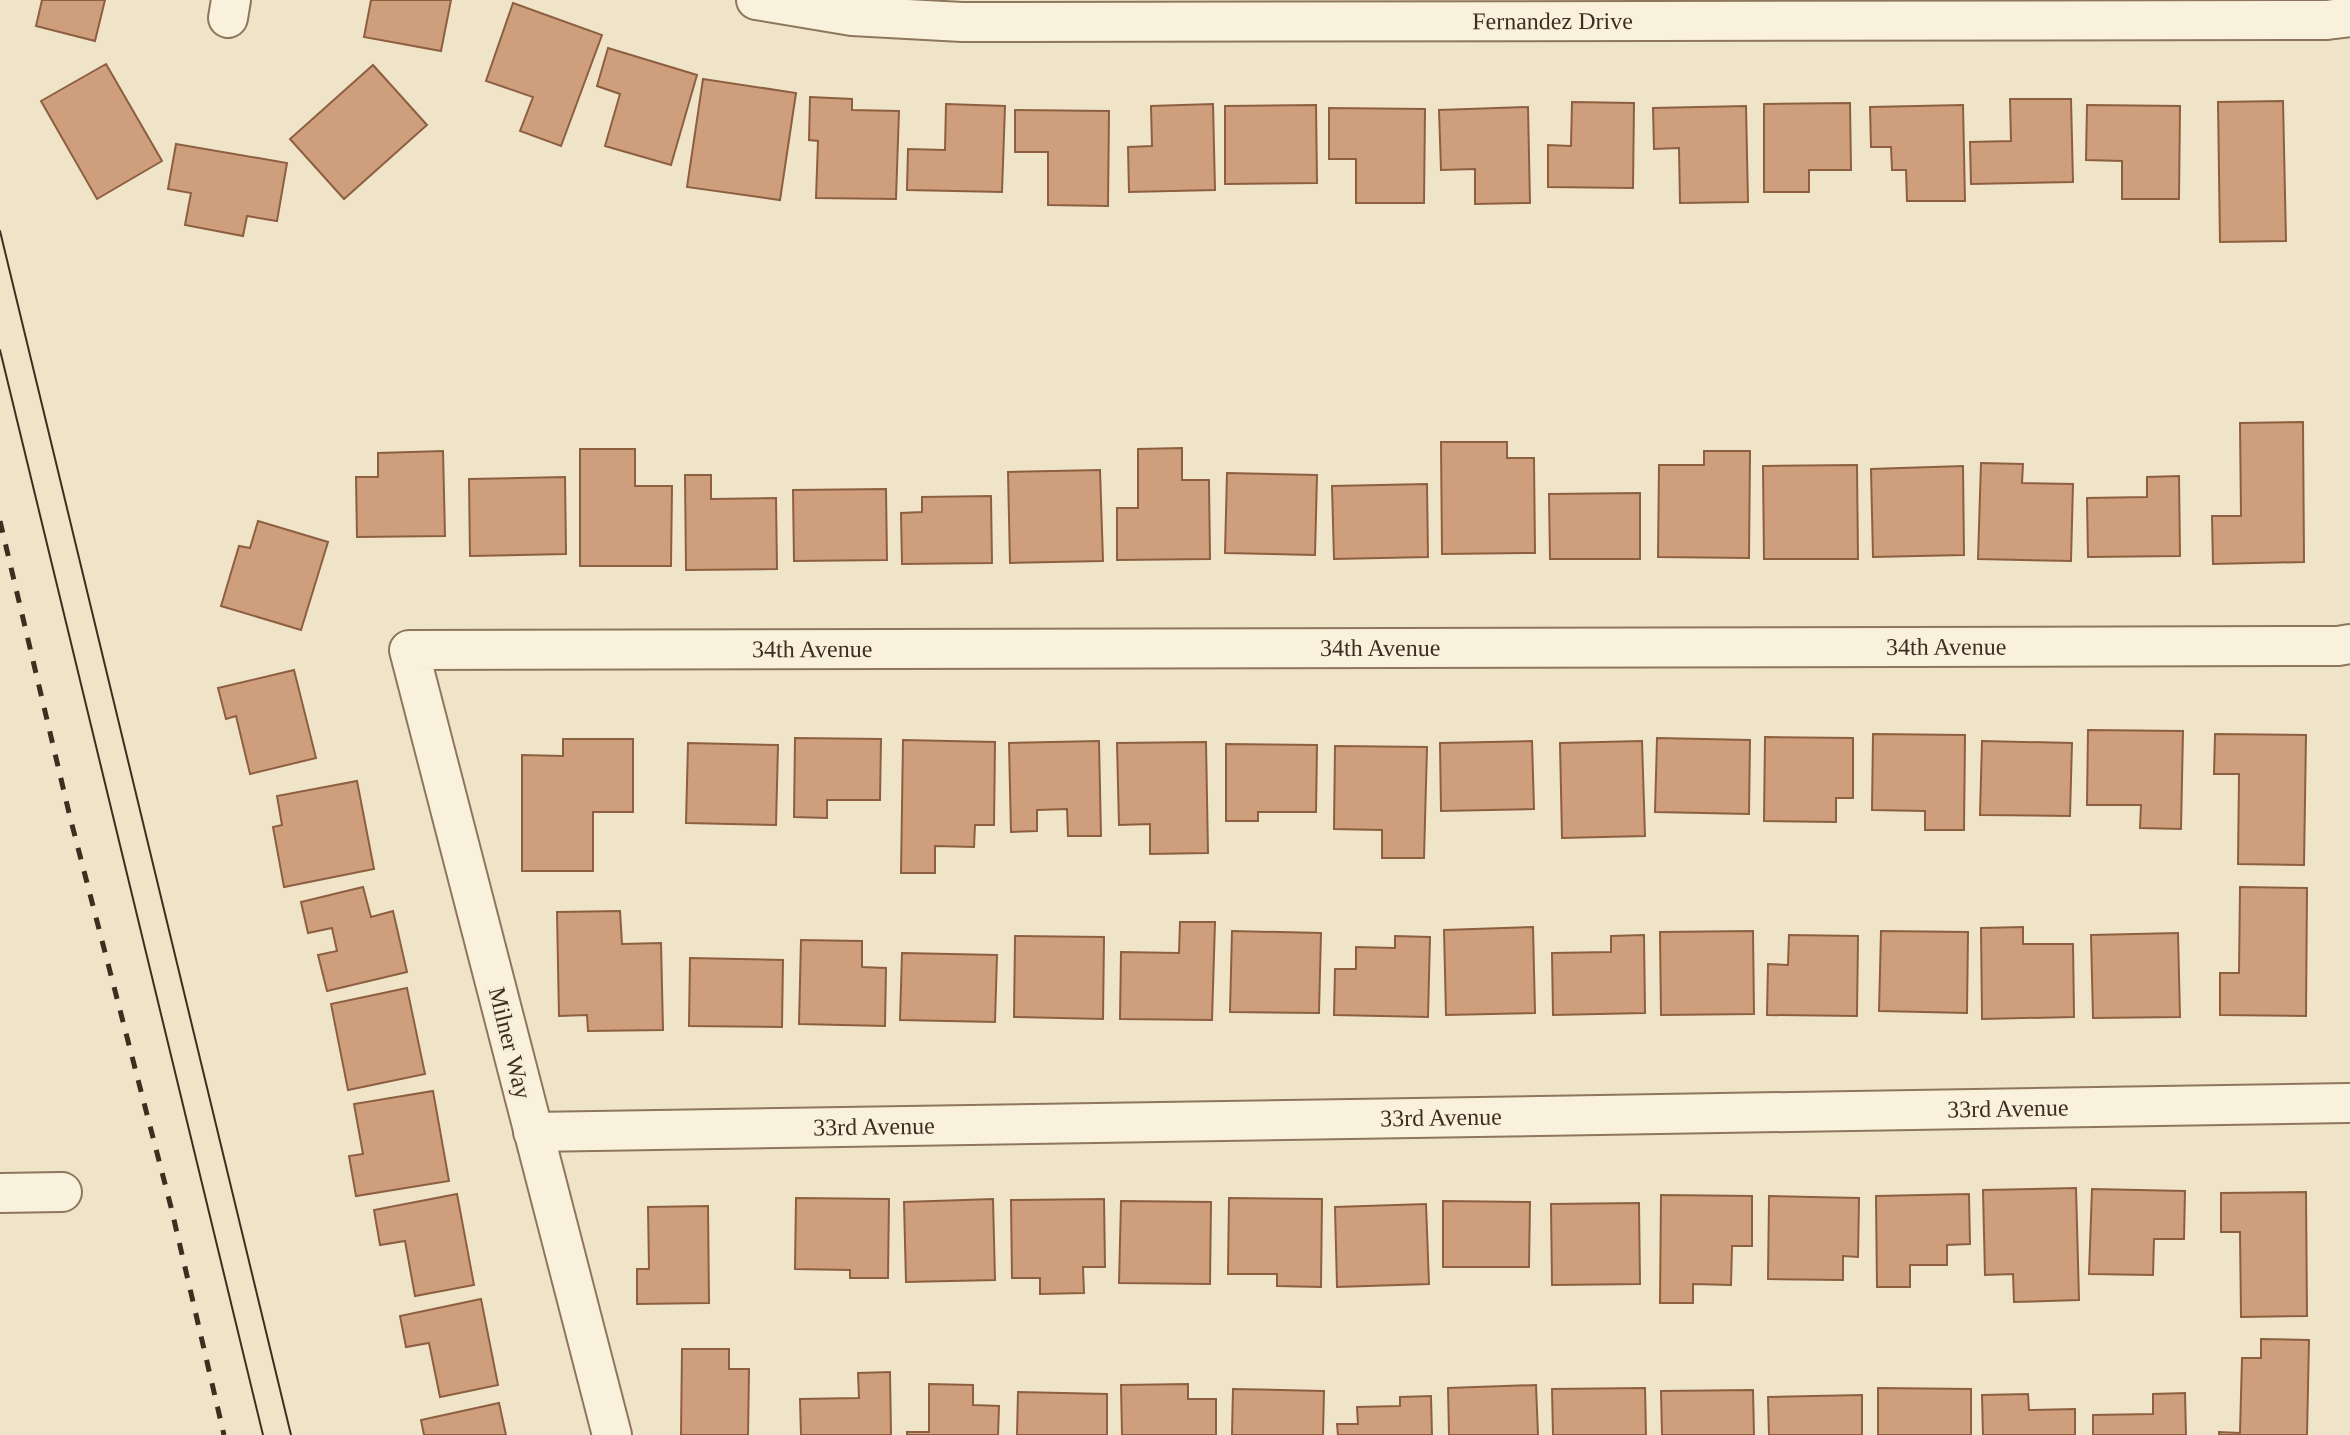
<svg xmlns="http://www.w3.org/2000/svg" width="2350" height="1435" viewBox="0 0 2350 1435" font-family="'Times New Roman',serif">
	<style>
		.building { fill: #cf9f7d; stroke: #8d5f41; stroke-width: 2 }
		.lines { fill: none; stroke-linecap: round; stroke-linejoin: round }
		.minor-casing { stroke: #8d765c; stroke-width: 42 }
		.minor { stroke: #faf1dc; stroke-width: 38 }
		.tram { stroke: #3d2e20; stroke-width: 2 }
		.rail { stroke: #3d2e20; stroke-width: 5; stroke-dasharray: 12 12; stroke-linecap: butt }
		.labels { text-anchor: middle; stroke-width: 6; stroke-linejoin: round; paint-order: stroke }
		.street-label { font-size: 24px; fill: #3d2e20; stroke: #f7eed8 }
	</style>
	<rect width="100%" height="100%" fill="#f0e4c8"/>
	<path class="building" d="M42 0H105L95 41 36 26Z
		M371 0H451L441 51 364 37Z
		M513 3 602 35 561 146 520 131 533 97 486 81Z
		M608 48 697 75 671 165 605 146 620 94 597 86Z
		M106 64 162 161 97 199 41 101Z
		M373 65 427 125 344 199 290 139Z
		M703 79 796 93 780 200 687 187Z
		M810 97 852 99V110L899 111 896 199 816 198 818 141 809 140Z
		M2010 99H2071L2073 182 1971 184 1970 142 2011 141Z
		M2283 101 2286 241 2220 242 2218 102Z
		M1572 102 1634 103 1633 188 1548 187V145L1571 146Z
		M1850 103 1851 170H1809V192H1764V104Z
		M946 104 1005 106 1002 192 907 190 908 149 945 150Z
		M1213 104 1215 190 1129 192 1128 147 1152 146 1151 106Z
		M1316 105 1317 183 1225 184V106Z
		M1963 105 1965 201H1907L1906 170H1892L1891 147H1871L1870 107Z
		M2087 105 2180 106 2179 199H2122V161L2086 160Z
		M1746 106 1748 202 1680 203 1679 148 1654 149 1653 108Z
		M1528 107 1530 203 1475 204V169L1441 170 1439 110Z
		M1329 108 1425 109 1424 203H1356V159H1329Z
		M1015 110 1109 111 1108 206 1048 205V152H1015Z
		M176 144 287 163 277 221 247 216 243 236 185 225 191 193 168 189Z
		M2303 422 2304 562 2213 564 2212 516H2241L2240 423Z
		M1441 442H1507V458H1534L1535 553 1442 554Z
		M1182 448V480H1209L1210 559 1117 560V508H1138V449Z
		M580 449H635V486H672L671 566H580Z
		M443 451 445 536 357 537 356 477H378V453Z
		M1704 451H1750L1749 558 1658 557 1659 465H1704Z
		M1981 463 2023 464 2022 483 2073 484 2071 561 1978 559Z
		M1857 465 1858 559H1764L1763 466Z
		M1963 466 1964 555 1873 557 1871 469Z
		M1100 470 1103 561 1010 563 1008 472Z
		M1227 473 1317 475 1315 555 1225 553Z
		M685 475H711V499L776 498 777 569 686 570Z
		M2179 476 2180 556 2088 557 2087 498 2147 497V477Z
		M565 477 566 554 470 556 469 479Z
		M1427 484 1428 557 1334 559 1332 486Z
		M886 489 887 560 794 561 793 490Z
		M1640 493V559H1550L1549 494Z
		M991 496 992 563 902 564 901 513 922 512V497Z
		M258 521 328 542 301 630 221 606 239 546 250 548Z
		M294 670 316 758 250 774 236 716 226 719 218 688Z
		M2088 730 2183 731 2181 829 2140 828 2141 805H2087Z
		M1873 734 1965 735 1964 830H1925V811L1872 810Z
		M2215 734 2306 735 2304 865 2238 864 2239 774H2214Z
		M1765 737 1853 738V798H1836V822L1764 821Z
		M795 738 881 739 880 800H827V818L794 817Z
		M1657 738 1750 740 1749 814 1655 812Z
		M563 739H633V812H593V871H522V755L563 756Z
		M903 740 995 742 994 825H975L974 847 935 846V873H901Z
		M1099 741 1101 836H1068L1067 809 1037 810V831L1011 832 1009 743Z
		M1532 741 1534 809 1441 811 1440 743Z
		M1642 741 1645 836 1562 838 1560 743Z
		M1982 741 2072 743 2070 816 1980 815Z
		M1206 742 1208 853 1150 854V824L1119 825 1117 743Z
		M688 743 778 745 776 825 686 823Z
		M1226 744 1317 745 1316 812H1258V821H1226Z
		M1335 746 1427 747 1424 858H1382V830L1334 829Z
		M357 781 374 869 284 887 273 827 282 825 277 796Z
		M363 887 371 917 393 911 407 972 327 991 318 955 337 951 332 928 308 933 301 902Z
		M2240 887 2307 888 2306 1016 2220 1015V973H2239Z
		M620 911 622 944 661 943 663 1030 588 1031 587 1015 559 1016 557 912Z
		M1180 922H1215L1212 1020 1120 1019 1121 952 1179 953Z
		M1533 927 1535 1013 1446 1015 1444 930Z
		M2023 927V944H2073L2074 1017 1982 1019 1981 928Z
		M1232 931 1321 933 1319 1013 1230 1012Z
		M1753 931 1754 1014 1661 1015 1660 932Z
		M1881 931 1968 932 1967 1013 1879 1011Z
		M2178 933 2180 1017 2093 1018 2091 935Z
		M1644 935 1645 1013 1553 1015 1552 953 1611 952V936Z
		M1789 935 1858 936 1857 1016 1767 1015 1768 964 1788 965Z
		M1015 936 1104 937 1103 1019 1014 1017Z
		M1395 936 1430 937 1428 1017 1334 1015 1335 969H1356V947L1395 948Z
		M801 940 862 941V967L886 968 885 1026 799 1024Z
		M902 953 997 955 995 1022 900 1020Z
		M690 958 783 960 782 1027 689 1026Z
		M407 988 425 1074 348 1090 331 1004Z
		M433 1091 449 1181 356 1196 349 1156 363 1154 354 1104Z
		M2076 1188 2079 1300 2014 1302 2013 1274 1985 1275 1983 1190Z
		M2092 1189 2185 1191 2184 1239H2154L2153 1275 2089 1274Z
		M2306 1192 2307 1316 2241 1317 2240 1232H2221V1193Z
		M457 1194 474 1285 415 1296 405 1241 380 1245 374 1210Z
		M1969 1194 1970 1244 1947 1245V1265H1910V1287H1877L1876 1196Z
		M1661 1195 1752 1196V1246H1732L1731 1285 1693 1284V1303H1660Z
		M1769 1196 1859 1198 1858 1257 1843 1256V1280L1768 1279Z
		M796 1198 889 1199 888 1278H850V1270L795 1269Z
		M1229 1198 1322 1199 1321 1287 1277 1286V1274H1228Z
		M993 1199 995 1280 906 1282 904 1202Z
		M1104 1199 1105 1267H1083L1084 1293 1040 1294V1278H1012L1011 1200Z
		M1121 1201 1211 1202 1210 1284 1119 1283Z
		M1443 1201 1530 1202 1529 1267H1443Z
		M1639 1203 1640 1284 1552 1285 1551 1204Z
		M1426 1204 1429 1284 1337 1287 1335 1207Z
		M708 1206 709 1303 637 1304V1269H649L648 1207Z
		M481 1299 498 1385 440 1397 429 1343 406 1347 400 1316Z
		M2261 1339 2309 1340 2307 1435H2219V1432L2240 1433 2242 1358H2261Z
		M682 1349H729V1369H749L748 1435H681Z
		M890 1372 891 1435H801L800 1399 859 1398 858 1373Z
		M929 1384 973 1385V1405L999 1406 998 1435H907V1432H929Z
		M1188 1384V1399H1216V1435H1122L1121 1385Z
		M1536 1385 1538 1435H1449L1448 1388Z
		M1645 1388 1646 1435H1553L1552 1389Z
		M1878 1388 1971 1389V1435H1878Z
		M1233 1389 1324 1391 1323 1435H1232Z
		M1753 1390 1754 1435H1662L1661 1391Z
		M1018 1392 1107 1394V1435H1017Z
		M2185 1393 2186 1435H2093V1415L2153 1414V1394Z
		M2028 1394 2029 1410 2075 1409V1435H1983L1982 1395Z
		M1862 1395V1435H1769L1768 1397Z
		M1431 1396 1432 1435H1338L1337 1424H1358L1357 1407 1400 1406V1397Z
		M499 1403 506 1435H424L421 1420Z"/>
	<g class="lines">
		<g class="minor-casing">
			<g id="minor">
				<path id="s1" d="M756 0 852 16 962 22 2327 20 2350 17"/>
				<path d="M228 18 231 0"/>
				<path id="s2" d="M533 1132 2350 1103"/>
				<path d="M0 1193 62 1192"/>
				<path id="s3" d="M612 1435 409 650 2338 646 2350 644"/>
			</g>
		</g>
		<use href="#minor" class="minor"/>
		<path class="tram" d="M0 231 291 1435
			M0 350 263 1435"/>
		<path class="rail" d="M0 521 70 817 171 1207 224 1435"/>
	</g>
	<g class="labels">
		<g class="street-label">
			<text dy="8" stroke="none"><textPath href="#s1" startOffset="798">Fernandez Drive</textPath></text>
			<text dy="8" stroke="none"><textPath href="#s3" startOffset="2348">34th Avenue</textPath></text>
			<text dy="8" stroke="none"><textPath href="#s3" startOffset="1782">34th Avenue</textPath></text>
			<text dy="8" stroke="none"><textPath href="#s3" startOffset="1214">34th Avenue</textPath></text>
			<text transform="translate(510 1043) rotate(76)" y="8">Milner Way</text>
			<text dy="8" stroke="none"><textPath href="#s2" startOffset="1475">33rd Avenue</textPath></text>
			<text dy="8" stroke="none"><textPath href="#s2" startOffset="908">33rd Avenue</textPath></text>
			<text dy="8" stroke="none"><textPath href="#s2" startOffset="341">33rd Avenue</textPath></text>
		</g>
	</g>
</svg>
